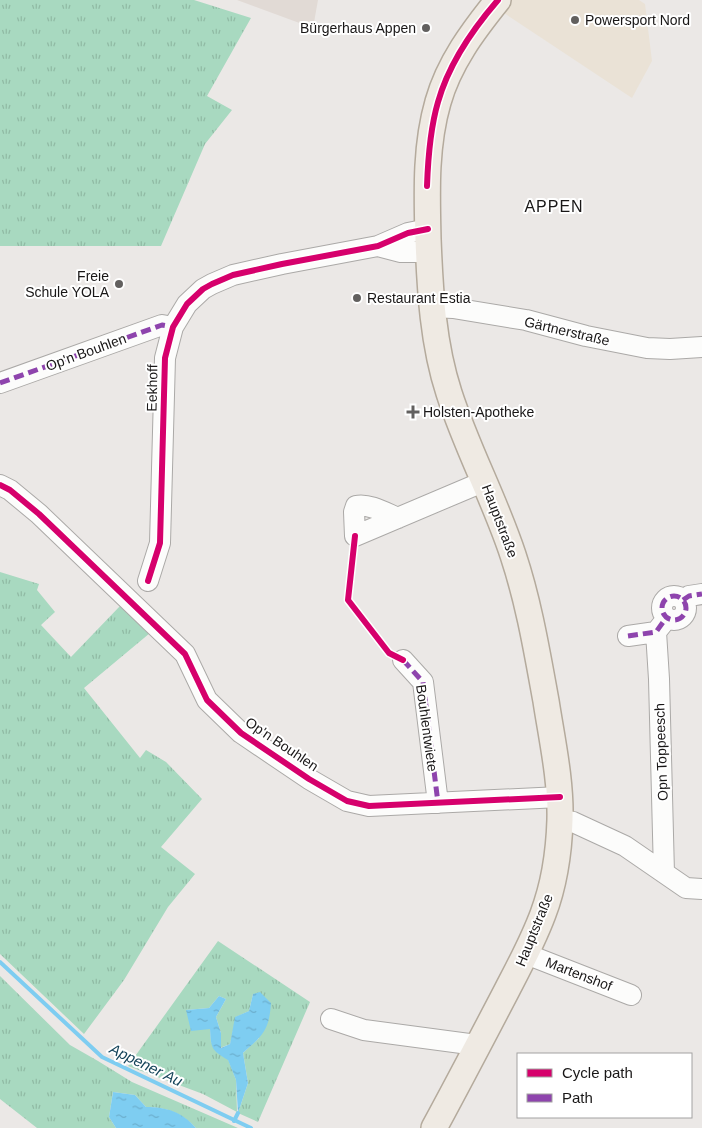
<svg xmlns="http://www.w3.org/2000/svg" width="702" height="1128" viewBox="0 0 702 1128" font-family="Arial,sans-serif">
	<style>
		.commercial { fill: #eae2d6 }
		.built { fill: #e1dad5 }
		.grass { fill: url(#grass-tufts) }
		.water { fill: url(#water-ripples) }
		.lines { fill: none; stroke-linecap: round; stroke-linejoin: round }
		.stream { stroke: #7ecdf1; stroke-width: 4 }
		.minor-casing { stroke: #aba9a7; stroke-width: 22 }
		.major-casing { stroke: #b4aa9c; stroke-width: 28 }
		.minor { stroke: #fcfcfb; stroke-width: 20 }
		.major { stroke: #efeae3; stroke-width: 25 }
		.quiet { stroke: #8e44ad; stroke-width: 5; stroke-dasharray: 10 5; stroke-linecap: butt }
		.cycleway-casing { stroke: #fff; stroke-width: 9 }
		.cycleway { stroke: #d6006c; stroke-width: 6 }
		.poi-dot { fill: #62605f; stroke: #fff; stroke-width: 2 }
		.labels { text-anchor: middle; stroke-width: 4; stroke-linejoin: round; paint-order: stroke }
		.poi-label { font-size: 14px; fill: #191717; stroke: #fff; text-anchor: start }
		.street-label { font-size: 14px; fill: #191717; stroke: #fff }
		.water-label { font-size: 15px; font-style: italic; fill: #144359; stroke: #fff }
		.quarter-label { font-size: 16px; letter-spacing: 1px; fill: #191717; stroke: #fff }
	</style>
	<defs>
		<pattern id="grass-tufts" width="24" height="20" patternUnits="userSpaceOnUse" patternTransform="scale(1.25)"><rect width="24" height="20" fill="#a8d9c0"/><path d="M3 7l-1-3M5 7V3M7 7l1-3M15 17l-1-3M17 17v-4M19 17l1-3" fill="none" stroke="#90baa4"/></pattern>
		<pattern id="water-ripples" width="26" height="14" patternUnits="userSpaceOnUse" patternTransform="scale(1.25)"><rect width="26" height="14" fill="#7ecdf1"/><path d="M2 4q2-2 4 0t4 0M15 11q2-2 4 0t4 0" fill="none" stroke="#6cafce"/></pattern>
	</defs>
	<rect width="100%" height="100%" fill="#ebe8e6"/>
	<path class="commercial" d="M512 0H639L645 4 652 61 632 98 501 11Z"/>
	<path class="built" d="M237 0H318L313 28Z"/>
	<path class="grass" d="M0 0H194L251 18 207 96 232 110 205 144 161 246H0Z
		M0 572 39 584 37 590 55 612 41 625 71 657 120 606 150 633 84 688 140 758 146 750 166 762 202 799 161 847 195 874 168 907 124 980 84 1034 0 954Z
		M218 941 310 1002 258 1122 238 1113 248 1083 243 1053 259 1038 253 994 249 1011 236 1017 230 1044 220 1048 221 1033 216 1017 226 999 219 996 209 1008 186 1010 210 1028 211 1042 228 1059 236 1080 237 1112 203 1094 128 1066Z
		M0 976 70 1045 98 1061 132 1082 238 1128H196C182 1113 167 1107 146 1107L135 1095 113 1092 109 1117 116 1128H37L0 1099Z"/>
	<path class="water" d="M260 992 271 1003C269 1031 263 1035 243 1053L248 1083 238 1113 236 1080 228 1060C211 1050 211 1048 210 1029L191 1031 186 1010 209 1008 219 996 226 999 216 1017 221 1033V1048L230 1044 235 1017 249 1011 253 994Z
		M113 1092 135 1095 146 1107C167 1107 182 1112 196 1128H116L109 1117Z"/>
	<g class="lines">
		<path class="stream" d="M0 962 102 1057 251 1128
			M234 1121 238 1113"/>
		<g class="minor-casing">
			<path id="minor" d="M378 246 401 252H429
				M432 307 453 308 526 320 586 336 647 348 670 349 702 347
				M0 383 162 325 173 327
				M0 485 10 490 39 514 185 654 207 700 241 733 309 779 347 801 369 806 560 797
				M398 518C386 513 369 503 356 506L354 512 355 536 485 481
				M148 581 160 543 165 358 173 327 187 304 203 289 212 284 233 275 282 264 378 246 408 233 428 229
				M662 608a12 12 0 1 1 24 0a12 12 0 1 1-24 0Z
				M683 600 689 596 702 594
				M656 632 659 679 664 873
				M628 636 656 632 664 622
				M403 660 423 682 438 803
				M560 820 573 822 625 846 686 888 702 889
				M526 954 631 995
				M331 1019 364 1030 469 1044 477 1049"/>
		</g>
		<g class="major-casing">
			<path id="major" d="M434 1128C459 1082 483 1036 507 990 520 965 533 941 543 914 554 885 559 852 560 820 561 780 552 740 546 701 537 652 529 603 513 555 495 500 467 449 449 393 433 344 430 291 428 239 427 194 425 147 438 102 449 63 473 31 498 0"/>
		</g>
		<use href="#minor" class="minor"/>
		<use href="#major" class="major"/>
		<path class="quiet" d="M0 383 162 325 173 327
			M662 608a12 12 0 1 1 24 0a12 12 0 1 1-24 0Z
			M683 600 689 596 702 594
			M628 636 656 632 666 618
			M403 660 423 682 438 803"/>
		<g class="cycleway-casing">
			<path id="cycleway" d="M427 186C428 158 430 129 438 102 449 63 472 30 498 0
				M0 485 10 490 39 514 185 654 207 700 241 733 309 779 347 801 369 806 560 797
				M355 536 348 600 389 653 403 660
				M148 581 160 543 165 358 173 327 187 304 203 289 212 284 233 275 282 264 378 246 408 233 428 229"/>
		</g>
		<use href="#cycleway" class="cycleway"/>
	</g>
	<g class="poi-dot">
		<circle cx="575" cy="20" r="5"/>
		<circle cx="426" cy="28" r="5"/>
		<circle cx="119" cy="284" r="5"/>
		<circle cx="357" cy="298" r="5"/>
		<path d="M410.5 404.5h5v5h5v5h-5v5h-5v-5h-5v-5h5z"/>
	</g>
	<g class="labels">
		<g class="poi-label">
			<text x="585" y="25">Powersport Nord</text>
			<text x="416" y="33" text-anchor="end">Bürgerhaus Appen</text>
			<text x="109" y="281" text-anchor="end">Freie<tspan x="109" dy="16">Schule YOLA</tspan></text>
			<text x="367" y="303">Restaurant Estia</text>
			<text x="423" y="417">Holsten-Apotheke</text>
		</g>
		<g class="street-label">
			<text transform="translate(567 331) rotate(13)" y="5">Gärtnerstraße</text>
			<text transform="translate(86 352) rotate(-20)" y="5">Op'n Bouhlen</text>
			<text transform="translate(152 388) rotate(-89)" y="5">Eekhoff</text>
			<text transform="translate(500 521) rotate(69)" y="5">Hauptstraße</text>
			<text transform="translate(427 728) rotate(82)" y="5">Bouhlentwiete</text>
			<text transform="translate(282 744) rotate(34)" y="5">Op'n Bouhlen</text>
			<text transform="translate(661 752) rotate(-92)" y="5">Opn Toppeesch</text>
			<text transform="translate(534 930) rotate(-68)" y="5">Hauptstraße</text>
			<text transform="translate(579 974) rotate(21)" y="5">Martenshof</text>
		</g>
		<g class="water-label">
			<text transform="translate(146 1065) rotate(26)" y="5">Appener Au</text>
		</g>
		<g class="quarter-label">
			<text x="554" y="212">APPEN</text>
		</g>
	</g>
	<rect x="517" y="1053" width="175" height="65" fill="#ffffff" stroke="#a3a2a2"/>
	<rect x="527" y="1069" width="25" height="8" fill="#d6006c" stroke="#a3a2a2"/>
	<text x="562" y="1078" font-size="15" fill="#191717">Cycle path</text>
	<rect x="527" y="1094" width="25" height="8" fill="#8e44ad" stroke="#a3a2a2"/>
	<text x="562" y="1103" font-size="15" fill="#191717">Path</text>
</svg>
